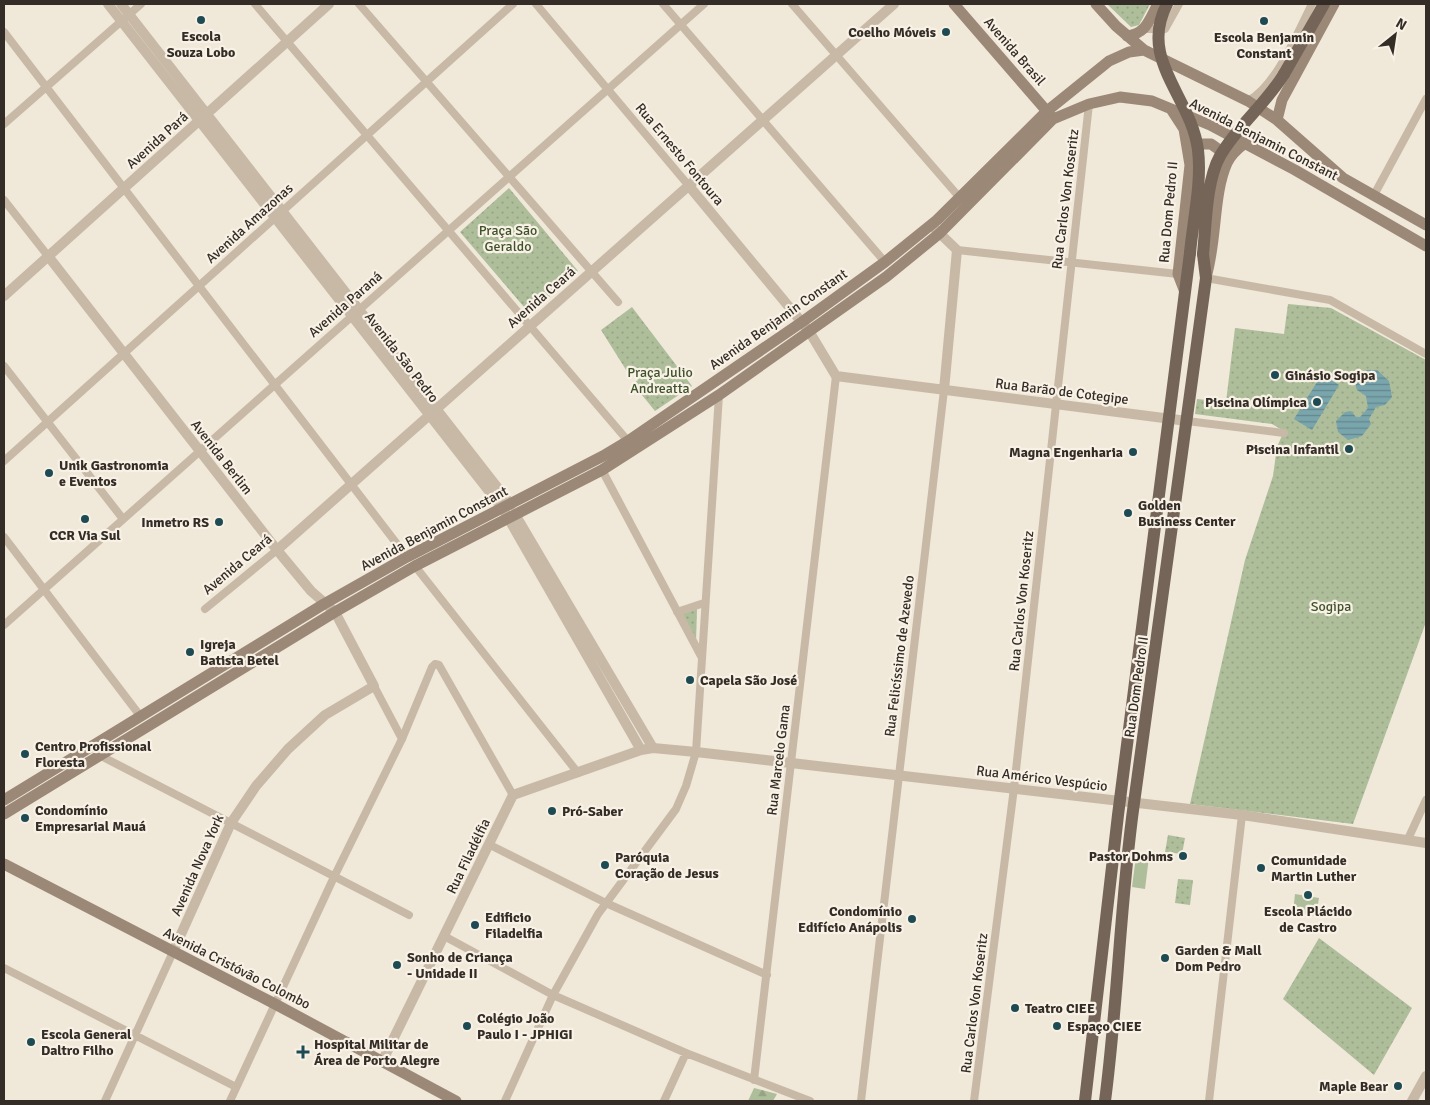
<svg xmlns="http://www.w3.org/2000/svg" width="1430" height="1105" viewBox="0 0 1430 1105" font-family="Signika,sans-serif">
	<style>
		.grass { fill: #aebe9a }
		.forest { fill: url(#forest-firs) }
		.park { fill: url(#park-dots) }
		.water { fill: url(#water-rules) }
		.lines { fill: none; stroke-linecap: round; stroke-linejoin: round }
		.minor { stroke: #c8b9a6; stroke-width: 8 }
		.tertiary { stroke: #c8b9a6; stroke-width: 10 }
		.secondary { stroke: #9b8877; stroke-width: 11 }
		.primary { stroke: #756558; stroke-width: 12 }
		.primary-bridge { stroke: #756558; stroke-width: 12 }
		.poi-dot { fill: #1e4a53; stroke: #f8f1e5; stroke-width: 2 }
		.labels { text-anchor: middle; stroke-width: 4.5; stroke-linejoin: round; paint-order: stroke }
		.poi-label { font-size: 14px; font-weight: bold; fill: #342c26; stroke: #f8f1e5; text-anchor: start }
		.street-label { font-size: 14px; fill: #342c26; stroke: #f8f1e5 }
		.park-label { font-size: 14px; fill: #3f512b; stroke: #f8f1e5 }
	</style>
	<defs>
		<pattern id="forest-firs" width="22" height="20" patternUnits="userSpaceOnUse" patternTransform="scale(1.25)"><rect width="22" height="20" fill="#aebe9a"/><path d="M5 1l3.5 6h-7zM16 11l3.5 6h-7z" fill="#96a385"/></pattern>
		<pattern id="park-dots" width="8" height="8" patternUnits="userSpaceOnUse" patternTransform="scale(1.25)"><rect width="8" height="8" fill="#aebe9a"/><path d="M2 2h.1M6 6h.1" fill="none" stroke="#96a385" stroke-width="1.8" stroke-linecap="round"/></pattern>
		<pattern id="water-rules" width="6" height="5" patternUnits="userSpaceOnUse" patternTransform="scale(1.25)"><rect width="6" height="5" fill="#79a5ac"/><path d="M0 2.5h6" fill="none" stroke="#64878c"/></pattern>
	</defs>
	<rect width="100%" height="100%" fill="#f0e8d9"/>
	<path class="grass" d="M1136 856 1149 857 1145 889 1132 887Z
		M1295 894 1319 898 1316 916 1293 912Z"/>
	<path class="forest" d="M754 1088 777 1094 773 1101H748Z"/>
	<path class="park" d="M1107 4H1150L1139 25 1131 27Z
		M509 188 578 271 530 314 460 232Z
		M1288 304 1331 308 1426 360V622L1353 824 1190 804 1245 560 1273 476 1277 447 1284 431 1272 424 1195 414 1197 399 1226 402 1235 328 1284 334Z
		M632 307 692 386 655 411 633 384 638 380 633 371 628 373 601 330Z
		M697 609 696 642 681 614Z
		M1168 835 1185 838 1182 854 1165 852Z
		M1178 879 1193 880 1190 905 1175 903Z
		M1319 938 1412 1008 1374 1075 1283 999Z"/>
	<path class="water" d="M1366 370H1377L1389 381 1392 397 1385 405 1376 407 1369 419 1371 424 1362 436 1348 440 1338 432 1336 421 1345 412 1351 411 1356 417H1360L1368 408 1366 396 1357 390 1355 383Z
		M1322 374 1339 385 1312 430 1294 419Z"/>
	<g class="lines">
		<path class="minor" d="M255 4 628 441
			M359 4 618 302
			M536 4 689 186
			M663 4 885 262
			M792 4 960 198
			M1146 29H1165L1179 4
			M4 32 407 557
			M1248 101C1277 85 1297 33 1312 4
			M4 124 141 4
			M1374 195 1426 99
			M4 200 48 256
			M957 250 1178 274
			M1206 278 1330 300 1426 354
			M4 366 123 519
			M1187 421 1284 433
			M4 461 513 4
			M602 470 701 656
			M4 537 141 717
			M415 566 578 773
			M205 609 277 550
			M677 612 704 603
			M4 625 704 4
			M374 686 402 739
			M101 756 409 915
			M1408 839 1426 800
			M490 845 606 903 767 975
			M444 936 553 995 686 1053 810 1101
			M4 968 236 1087
			M754 1080 836 376
			M105 1101 173 952
			M230 1101 334 877 402 739 432 667 435 664 439 665 513 795
			M505 1101 553 995 598 914 676 809 686 786 696 752 719 395
			M664 1101 686 1053
			M861 1101 944 390
			M974 1101 1014 788 1089 104
			M1209 1101 1242 815"/>
		<path class="tertiary" d="M108 4 503 509 641 750
			M121 4 511 505
			M689 186 809 331 836 376 1187 421
			M931 225 957 250 944 390
			M48 256 277 550 311 591 335 612 374 686 325 715 288 749 256 786 231 823 173 952
			M4 296 329 4
			M516 516 653 748
			M277 550 894 4
			M382 1062 513 795 641 750 653 748 696 752 1242 815 1426 843
			M1412 1101 1426 1076"/>
		<path class="secondary" d="M954 4 1051 116
			M1096 4 1116 26 1144 50 1248 101 1277 120 1343 178 1426 225
			M1127 36C1147 33 1149 20 1158 4
			M1171 109 1184 129 1190 165 1178 274 1185 292
			M1277 120 1282 100 1334 4
			M1188 144H1211L1228 156
			M1206 277C1217 241 1213 194 1227 163 1231 154 1237 149 1245 143
			M4 800 324 604 407 557 603 456 628 441 802 322 885 262 937 220 1047 111 1109 61 1129 52 1144 50
			M4 814 335 612 415 566 602 470 719 395 886 277 940 233 1053 119 1089 104 1120 97 1152 101 1210 125 1295 170 1426 246
			M4 864 275 1004 456 1101"/>
		<path class="primary" d="M1284 74 1324 4
			M1085 1101 1118 815 1190 253
			M1105 1101C1118 1002 1120 902 1134 803 1157 628 1183 453 1206 278L1203 254"/>
		<path class="primary-bridge" d="M1167 4C1138 60 1191 96 1198 150 1202 183 1193 220 1190 253
			M1203 254C1206 225 1206 181 1220 156 1237 126 1266 104 1284 74"/>
	</g>
	<g class="poi-dot">
		<circle cx="201" cy="20" r="5"/>
		<circle cx="1264" cy="21" r="5"/>
		<circle cx="946" cy="32" r="5"/>
		<circle cx="1275" cy="375" r="5"/>
		<circle cx="1317" cy="402" r="5"/>
		<circle cx="1349" cy="449" r="5"/>
		<circle cx="1133" cy="452" r="5"/>
		<circle cx="49" cy="473" r="5"/>
		<circle cx="1128" cy="513" r="5"/>
		<circle cx="85" cy="519" r="5"/>
		<circle cx="219" cy="522" r="5"/>
		<circle cx="190" cy="652" r="5"/>
		<circle cx="690" cy="680" r="5"/>
		<circle cx="25" cy="754" r="5"/>
		<circle cx="552" cy="811" r="5"/>
		<circle cx="25" cy="818" r="5"/>
		<circle cx="1183" cy="856" r="5"/>
		<circle cx="605" cy="865" r="5"/>
		<circle cx="1261" cy="868" r="5"/>
		<circle cx="1308" cy="895" r="5"/>
		<circle cx="912" cy="919" r="5"/>
		<circle cx="475" cy="925" r="5"/>
		<circle cx="1165" cy="958" r="5"/>
		<circle cx="397" cy="965" r="5"/>
		<circle cx="1015" cy="1008" r="5"/>
		<circle cx="467" cy="1026" r="5"/>
		<circle cx="1057" cy="1026" r="5"/>
		<circle cx="31" cy="1042" r="5"/>
		<path d="M300.5 1044.5h5v5h5v5h-5v5h-5v-5h-5v-5h5z"/>
		<circle cx="1398" cy="1086" r="5"/>
	</g>
	<g class="labels">
		<g class="poi-label">
			<text x="936" y="37" text-anchor="end">Coelho Móveis</text>
			<text x="201" y="41" text-anchor="middle">Escola<tspan x="201" dy="16">Souza Lobo</tspan></text>
			<text x="1264" y="42" text-anchor="middle">Escola Benjamin<tspan x="1264" dy="16">Constant</tspan></text>
			<text x="1285" y="380">Ginásio Sogipa</text>
			<text x="1307" y="407" text-anchor="end">Piscina Olímpica</text>
			<text x="1339" y="454" text-anchor="end">Piscina Infantil</text>
			<text x="1123" y="457" text-anchor="end">Magna Engenharia</text>
			<text x="59" y="470">Unik Gastronomia<tspan x="59" dy="16">e Eventos</tspan></text>
			<text x="1138" y="510">Golden<tspan x="1138" dy="16">Business Center</tspan></text>
			<text x="209" y="527" text-anchor="end">Inmetro RS</text>
			<text x="85" y="540" text-anchor="middle">CCR Via Sul</text>
			<text x="200" y="649">Igreja<tspan x="200" dy="16">Batista Betel</tspan></text>
			<text x="700" y="685">Capela São José</text>
			<text x="35" y="751">Centro Profissional<tspan x="35" dy="16">Floresta</tspan></text>
			<text x="35" y="815">Condomínio<tspan x="35" dy="16">Empresarial Mauá</tspan></text>
			<text x="562" y="816">Pró-Saber</text>
			<text x="1173" y="861" text-anchor="end">Pastor Dohms</text>
			<text x="615" y="862">Paróquia<tspan x="615" dy="16">Coração de Jesus</tspan></text>
			<text x="1271" y="865">Comunidade<tspan x="1271" dy="16">Martin Luther</tspan></text>
			<text x="902" y="916" text-anchor="end">Condomínio<tspan x="902" dy="16">Edifício Anápolis</tspan></text>
			<text x="1308" y="916" text-anchor="middle">Escola Plácido<tspan x="1308" dy="16">de Castro</tspan></text>
			<text x="485" y="922">Edificio<tspan x="485" dy="16">Filadelfia</tspan></text>
			<text x="1175" y="955">Garden &amp; Mall<tspan x="1175" dy="16">Dom Pedro</tspan></text>
			<text x="407" y="962">Sonho de Criança<tspan x="407" dy="16">- Unidade II</tspan></text>
			<text x="1025" y="1013">Teatro CIEE</text>
			<text x="477" y="1023">Colégio João<tspan x="477" dy="16">Paulo I - JPHIGI</tspan></text>
			<text x="1067" y="1031">Espaço CIEE</text>
			<text x="41" y="1039">Escola General<tspan x="41" dy="16">Daltro Filho</tspan></text>
			<text x="314" y="1049">Hospital Militar de<tspan x="314" dy="16">Área de Porto Alegre</tspan></text>
			<text x="1388" y="1091" text-anchor="end">Maple Bear</text>
		</g>
		<g class="street-label">
			<text transform="translate(1015 51) rotate(49)" y="5">Avenida Brasil</text>
			<text transform="translate(1264 139) rotate(27)" y="5">Avenida Benjamin Constant</text>
			<text transform="translate(157 140) rotate(-42)" y="5">Avenida Pará</text>
			<text transform="translate(680 154) rotate(50)" y="5">Rua Ernesto Fontoura</text>
			<text transform="translate(1065 199) rotate(-83)" y="5">Rua Carlos Von Koseritz</text>
			<text transform="translate(1168 212) rotate(-85)" y="5">Rua Dom Pedro II</text>
			<text transform="translate(249 223) rotate(-42)" y="5">Avenida Amazonas</text>
			<text transform="translate(541 297) rotate(-41)" y="5">Avenida Ceará</text>
			<text transform="translate(345 304) rotate(-41)" y="5">Avenida Paraná</text>
			<text transform="translate(778 319) rotate(-35)" y="5">Avenida Benjamin Constant</text>
			<text transform="translate(402 357) rotate(52)" y="5">Avenida São Pedro</text>
			<text transform="translate(1062 391) rotate(7)" y="5">Rua Barão de Cotegipe</text>
			<text transform="translate(222 457) rotate(52)" y="5">Avenida Berlim</text>
			<text transform="translate(434 528) rotate(-28)" y="5">Avenida Benjamin Constant</text>
			<text transform="translate(237 564) rotate(-40)" y="5">Avenida Ceará</text>
			<text transform="translate(1021 601) rotate(-84)" y="5">Rua Carlos Von Koseritz</text>
			<text transform="translate(899 656) rotate(-83)" y="5">Rua Felicíssimo de Azevedo</text>
			<text transform="translate(1136 687) rotate(-82)" y="5">Rua Dom Pedro II</text>
			<text transform="translate(778 760) rotate(-83)" y="5">Rua Marcelo Gama</text>
			<text transform="translate(1042 778) rotate(7)" y="5">Rua Américo Vespúcio</text>
			<text transform="translate(468 856) rotate(-64)" y="5">Rua Filadélfia</text>
			<text transform="translate(197 865) rotate(-66)" y="5">Avenida Nova York</text>
			<text transform="translate(237 968) rotate(27)" y="5">Avenida Cristóvão Colombo</text>
			<text transform="translate(974 1003) rotate(-83)" y="5">Rua Carlos Von Koseritz</text>
		</g>
		<g class="park-label">
			<text x="508" y="235">Praça São<tspan x="508" dy="16">Geraldo</tspan></text>
			<text x="660" y="377">Praça Julio<tspan x="660" dy="16">Andreatta</tspan></text>
			<text x="1331" y="611">Sogipa</text>
		</g>
	</g>
	<rect width="1430" height="1105" fill="none" stroke="#342c26" stroke-width="10"/>
	<g transform="translate(1395 35) rotate(30)" stroke="#f8f1e5" stroke-width="4" paint-order="stroke">
	<path d="M0-4L9 19L0 12L-9 19Z" fill="#342c26"/>
	<text y="-8" font-size="14" font-weight="bold" text-anchor="middle" fill="#342c26">N</text>
	</g>
</svg>
